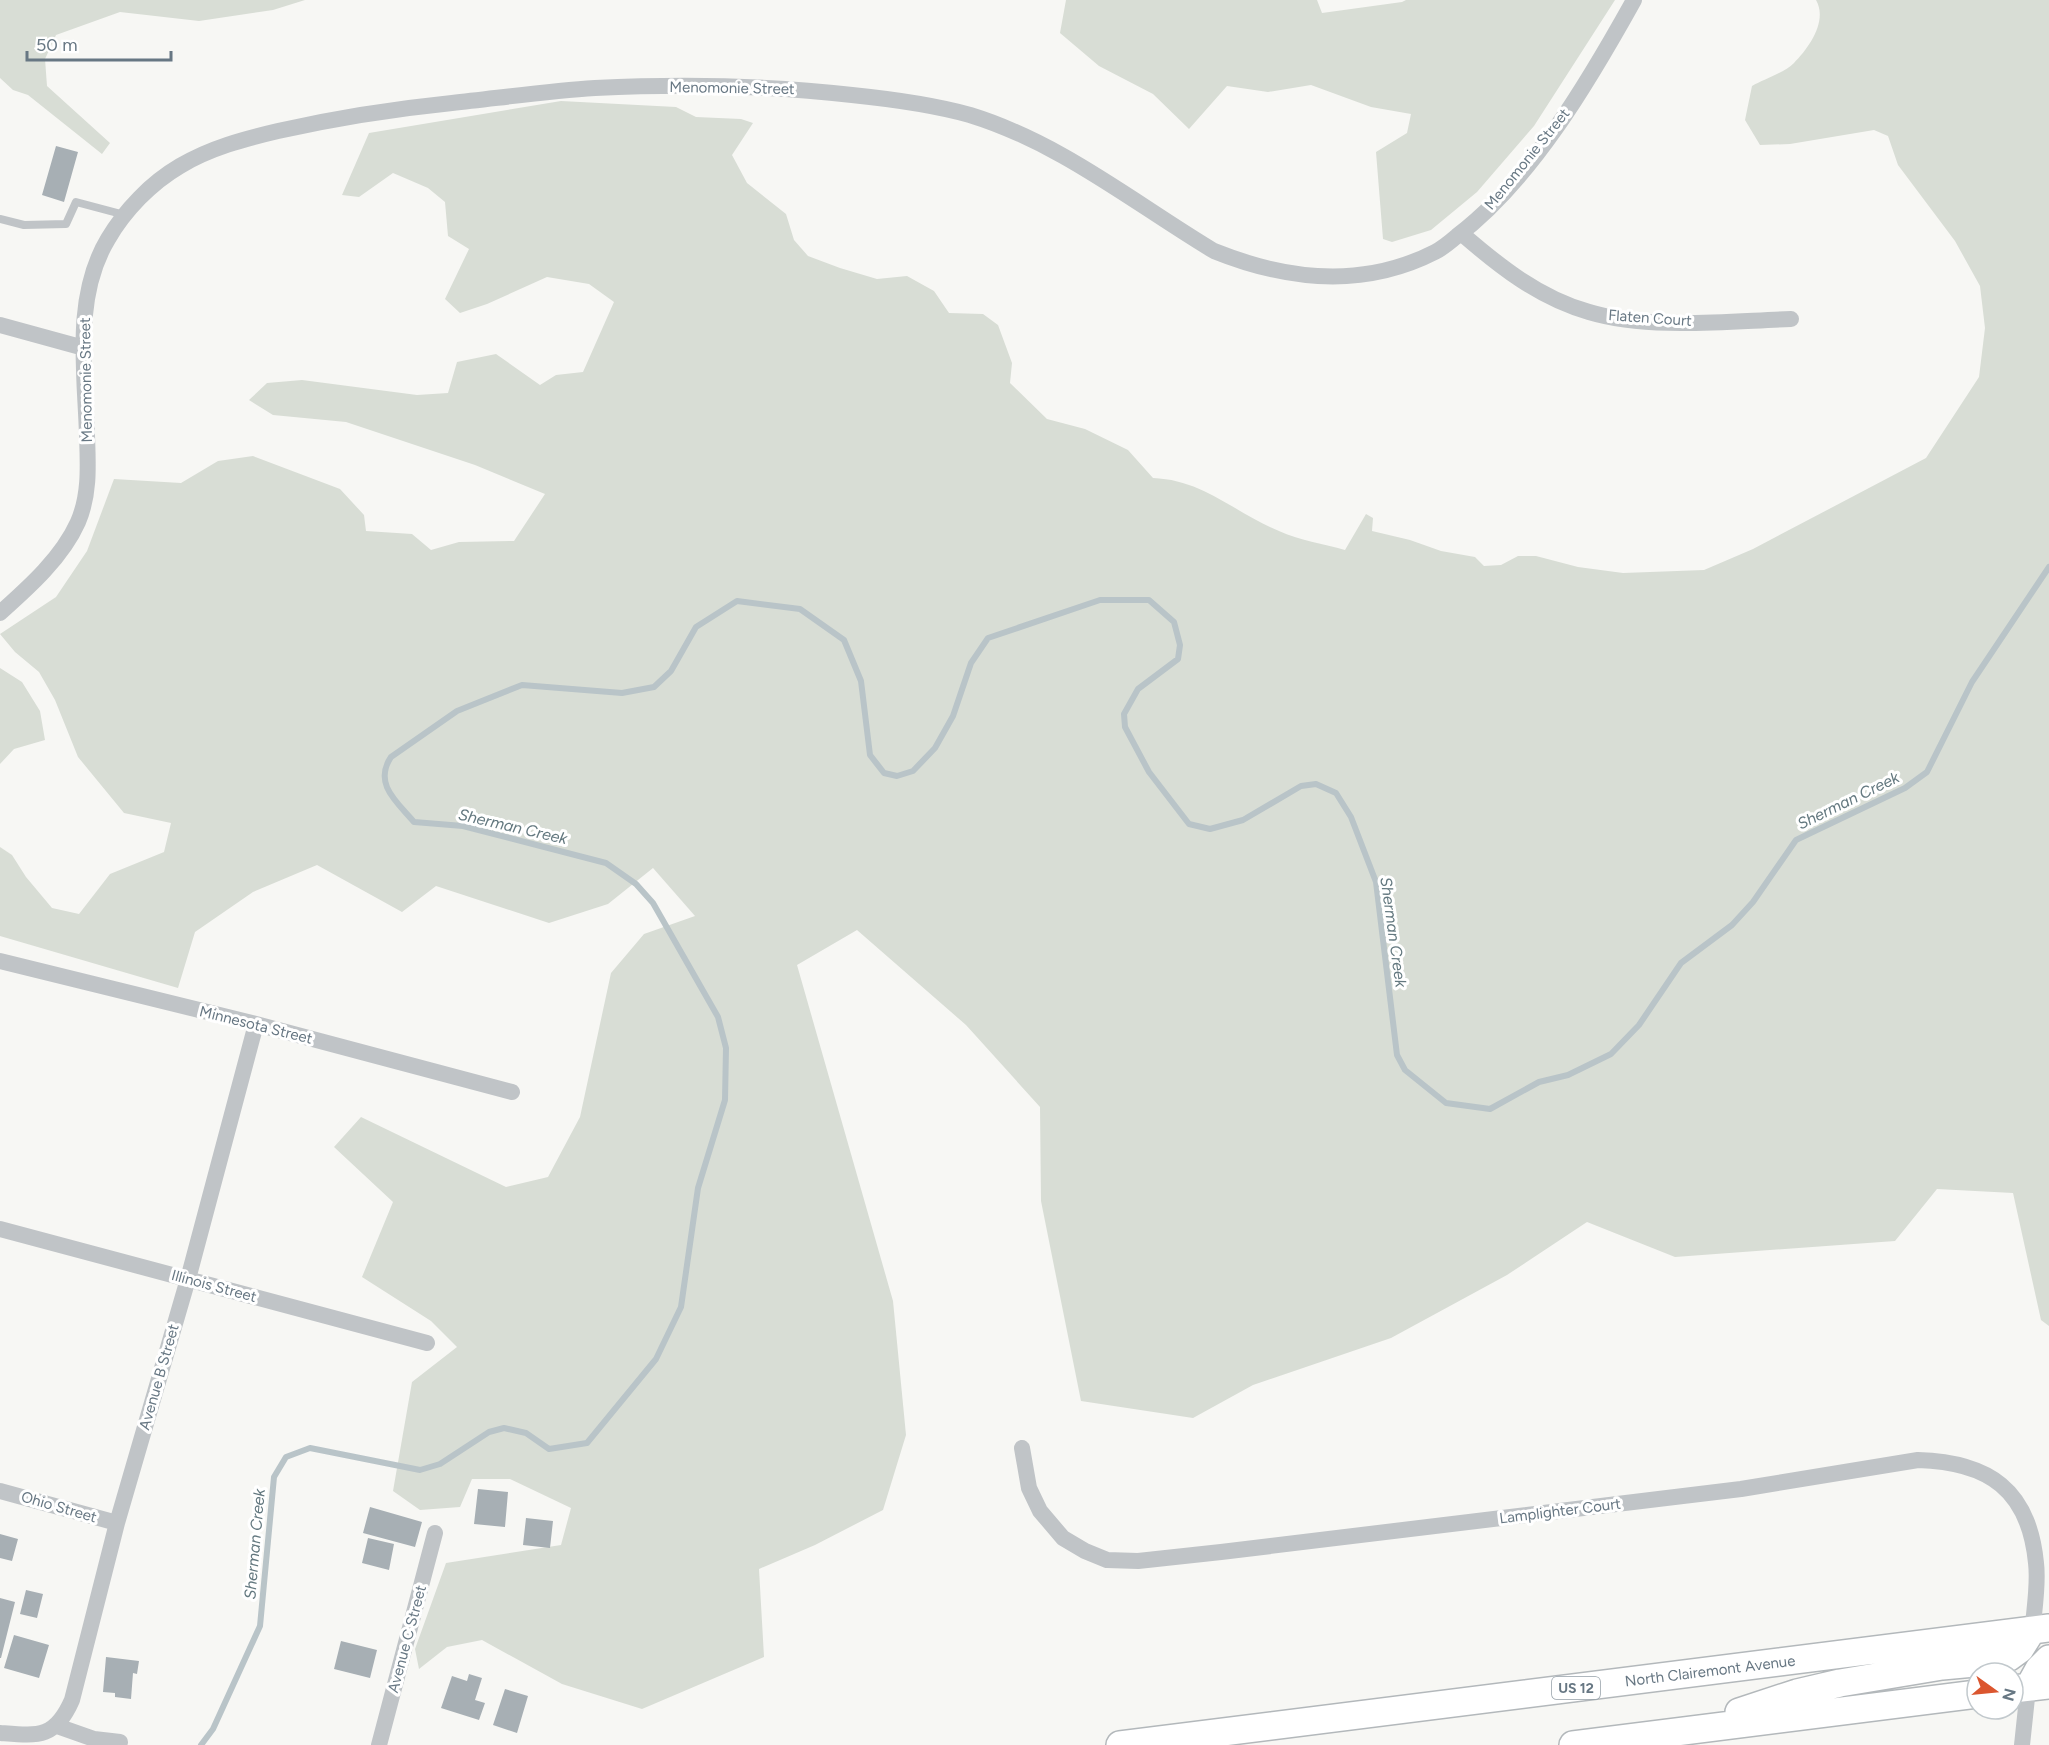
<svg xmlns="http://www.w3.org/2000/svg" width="2049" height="1745" viewBox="0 0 2049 1745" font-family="Figtree,sans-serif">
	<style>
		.green { fill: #d8ddd5 }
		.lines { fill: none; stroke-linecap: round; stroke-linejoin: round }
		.stream { stroke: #b9c4c8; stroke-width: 6 }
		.building { fill: #a7afb4 }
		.primary-casing { stroke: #b3b8bb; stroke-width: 30 }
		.service { stroke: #c0c4c7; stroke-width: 8 }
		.minor { stroke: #c0c4c7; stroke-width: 16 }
		.primary { stroke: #fff; stroke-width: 27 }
		.labels { text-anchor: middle; stroke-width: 6; stroke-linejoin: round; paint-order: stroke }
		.shield { fill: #fff; stroke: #95a0a8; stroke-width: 1.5 }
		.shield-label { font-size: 14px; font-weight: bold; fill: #677783 }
		.street-label { font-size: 15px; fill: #677783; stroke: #fff }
		.water-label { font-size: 16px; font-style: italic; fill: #63787f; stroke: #fff }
	</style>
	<rect width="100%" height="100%" fill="#f7f7f4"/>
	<path class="green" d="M0 0H305L273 10 199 21 120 12 56 35 45 59 47 86 110 143 102 154 28 95 13 90 0 78Z
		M1066 0H1317L1322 13 1402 2 1406 0H1615L1534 126 1477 192 1431 230 1392 242 1383 239 1376 152 1407 133 1411 114 1371 107 1311 85 1268 92 1227 86 1189 129 1153 94 1099 66 1060 33Z
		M1816 0H2049V1326L2041 1320 2013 1193 1937 1189 1895 1241 1675 1257 1587 1222 1507 1275 1391 1338 1253 1385 1193 1418 1081 1401 1041 1201 1040 1107 966 1025 857 930 797 965 893 1301 906 1435 883 1510 815 1545 759 1569 764 1657 642 1709 562 1684 482 1640 447 1647 419 1669 415 1649 446 1563 561 1545 571 1508 510 1479H472L460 1507 420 1510 393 1491 412 1382 457 1347 431 1321 362 1277 393 1202 334 1147 361 1117 506 1187 548 1177 580 1117 611 973 644 934 695 916 653 868 608 904 549 923 436 886 402 912 317 865 253 892 195 932 178 988 0 936V847L12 855 26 877 52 908 79 914 110 874 164 852 171 823 124 813 78 757 55 700 39 672 15 652 0 634 56 597 87 551 114 479 181 483 218 461 253 456 340 489 364 515 366 531 412 534 431 550 459 542 514 541 545 494 475 465 346 422 273 415 249 400 267 383 302 380 417 395 448 393 457 362 496 354 540 385 556 375 583 372 614 302 589 284 547 277 487 304 460 313 445 299 469 249 448 236 445 202 428 188 393 173 359 197 342 195 369 133 561 101 676 107 696 117 741 119 753 123 732 155 747 183 786 214 794 240 808 256 840 268 877 279 907 276 934 291 949 313 983 314 998 325 1012 363 1010 383 1047 419 1085 429 1128 450 1153 478C1204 480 1233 512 1279 531 1299 540 1324 544 1345 550L1366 514 1373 518 1372 531 1410 540 1441 551 1475 557 1484 566 1501 565 1518 556H1536L1578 567 1623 573 1704 570 1753 549 1926 458 1979 377 1985 328 1980 286 1955 241 1898 165 1888 136 1874 130 1790 144 1760 145 1745 120 1752 86C1764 79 1784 73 1794 63 1809 48 1828 21 1816 0Z
		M0 668 22 682 40 711 45 740 14 749 0 764Z"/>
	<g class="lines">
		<path class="stream" d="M201 1745 213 1729 260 1626 274 1477 286 1457 310 1448 420 1470 440 1464 489 1432 504 1428 526 1433 549 1449 587 1443 656 1359 681 1307 698 1188 725 1100 726 1048 718 1017 653 903 636 884 606 863 463 826 414 822C397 802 373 784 391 757L457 711 522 685 622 693 654 687 671 671 696 627 737 601 800 609 844 640 861 681 870 755 884 773 897 776 913 771 935 748 953 716 971 663 988 638 1100 600H1149L1174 622 1180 645 1178 659 1138 689 1124 714 1125 727 1149 772 1189 824 1210 829 1243 820 1301 786 1316 784 1336 793 1351 817 1376 882 1397 1055 1405 1070 1446 1103 1490 1109 1539 1082 1568 1075 1611 1054 1639 1025 1681 963 1732 925 1753 902 1796 840 1905 788 1927 772 1972 682 2049 567"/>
	</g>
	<path class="building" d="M56 146 78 152 64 202 42 195Z
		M478 1489 508 1492 505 1527 474 1524Z
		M370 1507 422 1522 415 1547 363 1533Z
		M526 1518 553 1521 550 1548 523 1545Z
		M0 1534 18 1539 12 1561 0 1558Z
		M368 1538 394 1544 389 1570 362 1563Z
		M26 1590 43 1594 37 1618 20 1614Z
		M0 1598 15 1602 1 1658H0Z
		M14 1635 49 1645 39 1678 4 1668Z
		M341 1641 377 1650 370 1678 334 1669Z
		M106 1657 139 1661 137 1674 133 1673 131 1699 115 1697V1693L103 1692Z
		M469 1674 482 1678 475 1700 485 1703 479 1720 441 1708 452 1676 467 1681Z
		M505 1689 528 1696 517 1733 493 1725Z"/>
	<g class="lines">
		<g class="primary-casing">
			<path id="primary" d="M2029 1687 2039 1669 2049 1659
				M2013 1689 2049 1685
				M1739 1712 1797 1693 1840 1683 1942 1666 1996 1661 2009 1657 2020 1649 2032 1630
				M1120 1745 2049 1628
				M1573 1745 1977 1694"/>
		</g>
		<path class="service" d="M0 219 24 225 66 224 76 202 125 215"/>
		<path class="minor" d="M1461 233C1499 266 1539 298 1589 312 1649 330 1728 321 1791 319
			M0 325 84 348
			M0 613C28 588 62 558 78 522 90 494 88 465 87 435 85 371 73 297 108 239 125 210 151 183 180 166 210 148 244 139 278 131 336 118 393 109 452 103 499 98 548 91 595 88 681 84 767 85 852 95 891 99 931 104 970 115 1061 143 1134 203 1214 251 1286 280 1363 289 1435 252 1443 248 1450 242 1457 236 1531 180 1589 81 1634 0
			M0 961 256 1024 512 1092
			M0 1229 427 1343
			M1022 1448 1029 1488 1040 1511 1063 1538 1085 1551 1107 1560 1138 1561 1221 1552 1741 1489 1918 1460C1989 1462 2029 1490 2036 1563 2039 1586 2033 1615 2032 1638
			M0 1491 117 1523
			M57 1726 94 1739 120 1742
			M0 1733C38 1736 55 1739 72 1700L117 1523 188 1279 256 1024
			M379 1745 435 1533
			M2022 1745 2029 1679"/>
		<use href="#primary" class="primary"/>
	</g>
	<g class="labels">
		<rect class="shield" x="1552" y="1677" width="48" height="22" rx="4.5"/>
		<g class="shield-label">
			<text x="1576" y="1693">US 12</text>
		</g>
		<g class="street-label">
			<text transform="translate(732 88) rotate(1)" y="5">Menomonie Street</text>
			<text transform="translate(1527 159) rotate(-51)" y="5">Menomonie Street</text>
			<text transform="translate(1650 318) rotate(4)" y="5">Flaten Court</text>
			<text transform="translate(86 380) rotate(-91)" y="5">Menomonie Street</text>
			<text transform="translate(256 1025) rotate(14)" y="5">Minnesota Street</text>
			<text transform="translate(214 1286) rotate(15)" y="5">Illinois Street</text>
			<text transform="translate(159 1377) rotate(-74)" y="5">Avenue B Street</text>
			<text transform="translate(59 1507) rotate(16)" y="5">Ohio Street</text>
			<text transform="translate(1560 1511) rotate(-7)" y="5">Lamplighter Court</text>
			<text transform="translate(407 1639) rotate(-75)" y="5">Avenue C Street</text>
			<text transform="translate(1710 1671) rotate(-7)" y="5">North Clairemont Avenue</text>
		</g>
		<g class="water-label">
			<text transform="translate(1848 800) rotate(-26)" y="6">Sherman Creek</text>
			<text transform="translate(513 826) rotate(13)" y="6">Sherman Creek</text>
			<text transform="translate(1394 932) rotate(82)" y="6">Sherman Creek</text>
			<text transform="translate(254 1544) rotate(-85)" y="6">Sherman Creek</text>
		</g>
	</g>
	<g transform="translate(1995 1691) rotate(105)"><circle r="28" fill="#ffffff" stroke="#c2c9cd" stroke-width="1.5"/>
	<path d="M0-4.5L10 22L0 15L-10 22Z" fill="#db562f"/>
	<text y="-9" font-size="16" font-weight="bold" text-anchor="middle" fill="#677783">N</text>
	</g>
	<path d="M27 51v9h144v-9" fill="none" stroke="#677783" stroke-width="3"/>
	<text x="36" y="51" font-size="18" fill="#677783" stroke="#ffffff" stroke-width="4.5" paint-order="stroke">50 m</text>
</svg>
